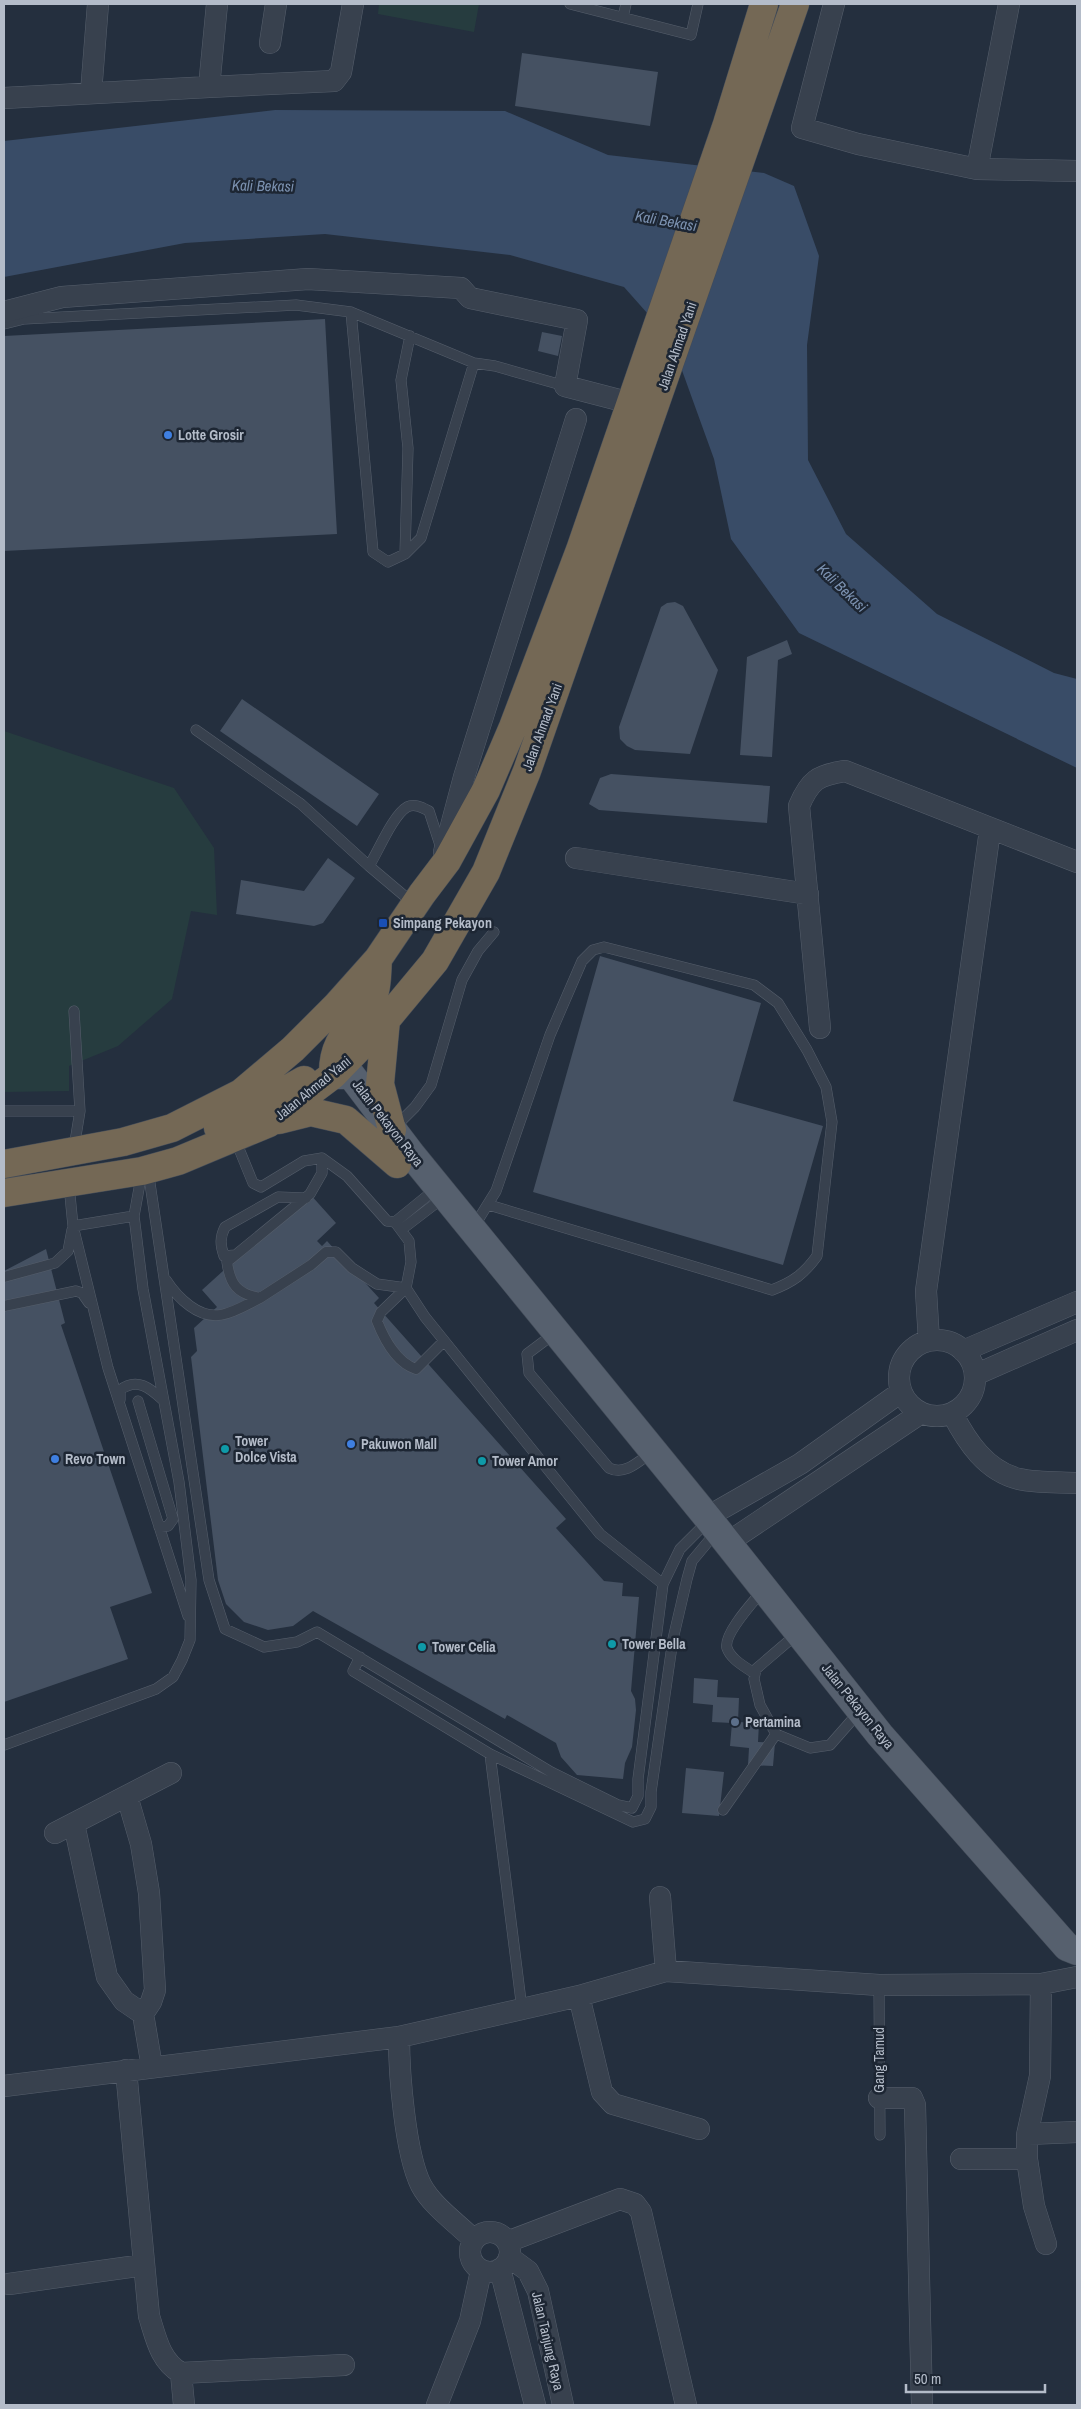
<svg xmlns="http://www.w3.org/2000/svg" width="1081" height="2409" viewBox="0 0 1081 2409" font-family="'Archivo Narrow',sans-serif">
	<style>
		.green { fill: #263c3f }
		.water { fill: #394c67 }
		.building { fill: #455162 }
		.lines { fill: none; stroke-linecap: round; stroke-linejoin: round }
		.lane-casing { stroke: #565f6c; stroke-width: 11 }
		.street-casing { stroke: #565f6c; stroke-width: 22 }
		.primary-casing { stroke: #414a57; stroke-width: 29 }
		.highway-casing { stroke: #434c59; stroke-width: 29 }
		.lane { stroke: #38414e; stroke-width: 10 }
		.street { stroke: #38414e; stroke-width: 21 }
		.primary { stroke: #56606e; stroke-width: 28 }
		.highway { stroke: #746855; stroke-width: 28 }
		.shop-dot { fill: #3f7fe0; stroke: #1d2633; stroke-width: 2 }
		.transit-dot { fill: #1a4fb4; stroke: #1d2633; stroke-width: 2 }
		.culture-dot { fill: #0f9aa8; stroke: #1d2633; stroke-width: 2 }
		.service-dot { fill: #5c6f8a; stroke: #1d2633; stroke-width: 2 }
		.labels { text-anchor: middle; stroke-width: 5; stroke-linejoin: round; paint-order: stroke }
		.street-label { font-size: 14px; fill: #b4bcc9; stroke: #1d2633 }
		.poi-label { font-size: 14px; font-weight: bold; fill: #b4bcc9; stroke: #1d2633; text-anchor: start }
		.water-label { font-size: 15px; font-style: italic; fill: #7c92b1; stroke: #1d2633 }
	</style>
	<rect width="100%" height="100%" fill="#242f3e"/>
	<path class="green" d="M379 4H479L474 32 378 14Z
		M4 731 174 788 214 848 217 915 191 911 172 999 118 1046 69 1066V1091L4 1092Z"/>
	<path class="water" d="M275 110 505 111 608 155 764 173 794 186 819 256 807 345 808 460 846 534 937 614 1054 673 1077 679V768L799 633 731 539 714 459 671 340 624 287 510 255 325 234 185 243 4 277V141Z"/>
	<path class="building" d="M522 53 658 72 650 126 515 106Z
		M325 319 337 534 4 551V336Z
		M542 332 562 336 558 356 538 351Z
		M675 602 683 606 718 670 690 754 635 750 627 746 620 739 619 727 661 607 667 603Z
		M787 640 792 654 778 660 772 757 740 755 747 657Z
		M242 699 379 794 357 826 220 731Z
		M611 774 770 786 767 823 599 810 589 804 600 778Z
		M328 858 355 878 323 923 314 926 236 914 241 880 304 891Z
		M600 956 761 1003 733 1101 823 1126 783 1265 533 1192Z
		M309 1193 336 1223 317 1241 322 1246 327 1241 379 1298 374 1303 566 1519 556 1528 604 1581 623 1583 622 1596 639 1597 631 1691 635 1699 636 1710 632 1747 625 1763 623 1779 577 1775 561 1757 556 1743 507 1715 505 1719 313 1611 293 1626 268 1630 244 1622 226 1604 218 1580 191 1357 197 1351 194 1328 217 1307 202 1290Z
		M46 1249 65 1323 61 1325 152 1593 110 1607 128 1659 4 1702V1271Z
		M694 1678 718 1680 717 1697 739 1698 738 1722 759 1723 758 1742 775 1743 773 1766 748 1765 749 1748 730 1746 732 1723 712 1722 713 1705 693 1703Z
		M686 1768 724 1772 719 1816 682 1813Z"/>
	<g class="lines">
		<g class="lane-casing">
			<path id="lane" d="M570 4 691 35 698 4
				M623 17 626 4
				M351 312 373 552 388 562 405 554 421 538 474 363
				M4 324 24 319 296 305 351 312 474 363 495 366 565 386
				M405 554 408 448 401 380 410 336
				M196 730 301 804 369 866
				M414 904 369 866C378 852 393 815 407 807 415 803 423 808 429 811L441 848
				M4 1111H80L74 1011
				M394 1128 415 1107 431 1085 462 980 478 951 494 932
				M235 1139 253 1183 261 1187 304 1161 322 1158 347 1176 387 1221 395 1222 427 1196
				M74 1148 80 1111
				M322 1158V1173L310 1194 227 1262C230 1284 237 1294 260 1298L311 1265 326 1252H336L352 1268 377 1284 406 1288 425 1317 600 1534 663 1584
				M148 1170 209 1580 225 1629 264 1647 297 1642 317 1632 551 1772 618 1805 632 1808 638 1796V1779L663 1584 680 1549 709 1520
				M69 1185 73 1226 108 1368 188 1616
				M395 1222 409 1241 411 1262 406 1288 381 1312 377 1321C384 1339 397 1363 416 1369L444 1341
				M73 1226 134 1216
				M473 1228 496 1191 550 1035 582 961 593 950 604 947 754 985 778 1003 807 1050 826 1087 832 1122 817 1256C804 1274 793 1282 772 1290L489 1205
				M401 1230 435 1204
				M235 1255 224 1256C220 1245 220 1237 225 1227L278 1197 306 1198
				M4 1277 55 1263 68 1251 72 1230
				M166 1280C173 1291 179 1298 190 1306 216 1325 234 1311 260 1298
				M4 1306 76 1291 82 1293 89 1303
				M555 1333 527 1354 529 1373 609 1468C625 1476 639 1461 652 1452
				M120 1400V1390C137 1377 150 1388 163 1400
				M138 1401 173 1519 168 1526 159 1527
				M798 1633 756 1669 754 1679 760 1705 776 1734 810 1748 830 1745 859 1712
				M360 1657 353 1671 490 1754 633 1822 645 1819 651 1807V1792L673 1639 687 1579 692 1561 717 1531
				M755 1674C746 1667 731 1660 727 1648 723 1634 754 1601 763 1590
				M4 1745 156 1689 173 1677 182 1660 190 1640 191 1580 179 1482 143 1289 134 1216 142 1172
				M490 1754 522 2009
				M723 1810 776 1734
				M879 1985 880 2135"/>
		</g>
		<g class="street-casing">
			<path id="street" d="M217 4 209 87 334 81 341 72 353 4
				M834 4 802 128 858 144 977 169 1077 171
				M270 43 276 4
				M91 93 98 4
				M4 98 209 87
				M977 169 1009 4
				M4 312 62 297 308 279 461 288 470 298 577 320 565 386 619 400
				M444 852 464 777 576 419
				M576 858 808 894
				M820 1028 799 806C810 780 818 775 845 771L1077 862
				M899 1378a38 38 0 1 1 76 0a38 38 0 1 1-76 0Z
				M929 1341 926 1291 990 830
				M963 1351 1077 1302
				M975 1375 1077 1330
				M952 1413C967 1442 986 1471 1019 1479 1037 1483 1059 1482 1077 1483
				M707 1517 800 1464 901 1392
				M727 1543 921 1413
				M127 1796 141 1844 149 1893 155 1990 151 2002 143 2014 152 2067
				M74 1824 107 1977 124 2001 143 2014
				M55 1833 171 1773
				M660 1897 666 1971
				M1041 1984 1040 2076 1027 2135V2159L1034 2206 1046 2244
				M579 1996 602 2092 613 2104 699 2129
				M399 2037C399 2073 405 2153 421 2185 432 2206 457 2223 474 2240
				M126 2070 149 2316C156 2338 160 2361 181 2373L184 2405
				M4 2086 399 2037 579 1996 666 1971 879 1985 1041 1984 1077 1977
				M879 2098H912L915 2105 922 2405
				M1028 2134 1077 2132
				M961 2159H1027
				M470 2252a20 20 0 1 1 40 0a20 20 0 1 1-40 0Z
				M507 2242 620 2199 635 2204 641 2212 686 2405
				M509 2257 528 2271 538 2291 563 2405
				M500 2269 535 2405
				M9 2284 144 2265
				M181 2373 344 2365
				M437 2405 470 2321 481 2271"/>
		</g>
		<g class="primary-casing">
			<path id="primary" d="M333 1075H351L411 1154 707 1517 880 1735 1067 1947 1077 1951"/>
		</g>
		<g class="highway-casing">
			<path id="highway" d="M386 1020 380 1084 392 1130
				M333 1075C332 1034 358 1026 374 994 378 985 377 969 378 959
				M279 1120 311 1112 346 1120 397 1164
				M218 1128 304 1080
				M4 1164 123 1142 172 1128 241 1093 293 1049 336 1006 378 959 422 894 447 861 486 790 513 727 580 550 727 124 764 4
				M4 1193 142 1171 178 1161 269 1123 333 1075 386 1020 435 961 486 872 527 771 795 4"/>
		</g>
		<use href="#lane" class="lane"/>
		<use href="#street" class="street"/>
		<use href="#primary" class="primary"/>
		<use href="#highway" class="highway"/>
	</g>
	<g class="shop-dot">
		<circle cx="168" cy="435" r="5"/>
		<circle cx="351" cy="1444" r="5"/>
		<circle cx="55" cy="1459" r="5"/>
	</g>
	<rect class="transit-dot" x="378" y="918" width="10" height="10" rx="2.5"/>
	<g class="culture-dot">
		<circle cx="225" cy="1449" r="5"/>
		<circle cx="482" cy="1461" r="5"/>
		<circle cx="612" cy="1644" r="5"/>
		<circle cx="422" cy="1647" r="5"/>
	</g>
	<circle class="service-dot" cx="735" cy="1722" r="5"/>
	<g class="labels">
		<g class="street-label">
			<text transform="translate(677 346) rotate(-71)" y="5">Jalan Ahmad Yani</text>
			<text transform="translate(542 727) rotate(-70)" y="5">Jalan Ahmad Yani</text>
			<text transform="translate(313 1088) rotate(-39)" y="5">Jalan Ahmad Yani</text>
			<text transform="translate(388 1123) rotate(52)" y="5">Jalan Pekayon Raya</text>
			<text transform="translate(858 1706) rotate(51)" y="5">Jalan Pekayon Raya</text>
			<text transform="translate(879 2060) rotate(-90)" y="5">Gang Tamud</text>
			<text transform="translate(548 2341) rotate(77)" y="5">Jalan Tanjung Raya</text>
		</g>
		<g class="poi-label">
			<text x="178" y="440">Lotte Grosir</text>
			<text x="393" y="928">Simpang Pekayon</text>
			<text x="235" y="1446">Tower<tspan x="235" dy="16">Dolce Vista</tspan></text>
			<text x="361" y="1449">Pakuwon Mall</text>
			<text x="65" y="1464">Revo Town</text>
			<text x="492" y="1466">Tower Amor</text>
			<text x="622" y="1649">Tower Bella</text>
			<text x="432" y="1652">Tower Celia</text>
			<text x="745" y="1727">Pertamina</text>
		</g>
		<g class="water-label">
			<text transform="translate(263 186) rotate(1)" y="5">Kali Bekasi</text>
			<text transform="translate(666 221) rotate(10)" y="5">Kali Bekasi</text>
			<text transform="translate(842 588) rotate(44)" y="5">Kali Bekasi</text>
		</g>
	</g>
	<rect width="1081" height="2409" fill="none" stroke="#b4bcc9" stroke-width="10"/>
	<path d="M906 2384v8h139v-8" fill="none" stroke="#b4bcc9" stroke-width="2.5"/>
	<text x="914" y="2384" font-size="15" fill="#b4bcc9" stroke="#1d2633" stroke-width="4" paint-order="stroke">50 m</text>
</svg>
